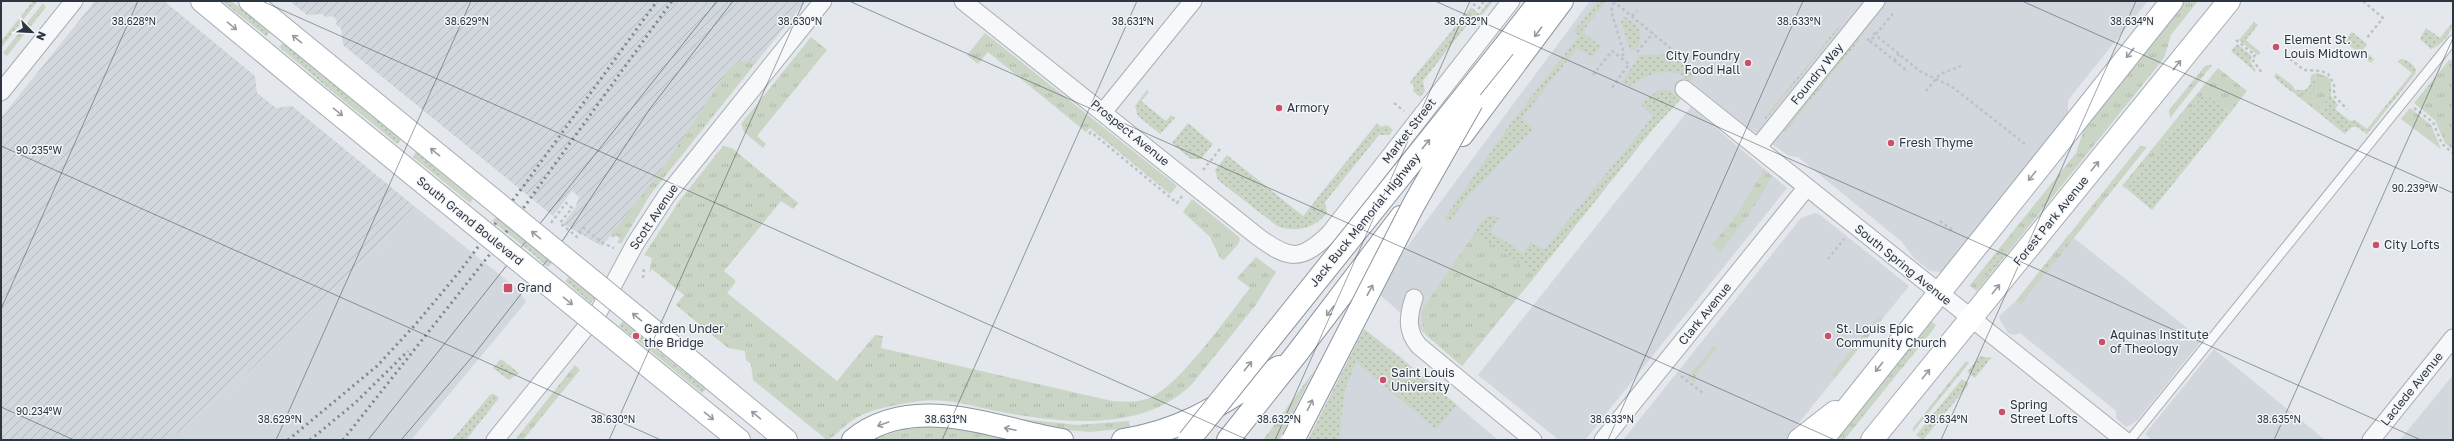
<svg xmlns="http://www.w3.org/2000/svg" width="2454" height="441" viewBox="0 0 2454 441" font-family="'Golos Text',sans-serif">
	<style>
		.built { fill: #d2d6dd }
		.industrial { fill: url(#industrial-furrows) }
		.grass { fill: url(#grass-tufts) }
		.park { fill: url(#park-dots) }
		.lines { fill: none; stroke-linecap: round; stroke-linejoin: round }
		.lane-casing { stroke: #a9aeb5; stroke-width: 11 }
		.street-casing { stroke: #a9aeb5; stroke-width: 19 }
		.primary-casing { stroke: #a4acb6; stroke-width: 24 }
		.highway-casing { stroke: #8c95a1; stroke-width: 24 }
		.path { stroke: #bec2c6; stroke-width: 2.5; stroke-dasharray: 3 3; stroke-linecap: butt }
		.lane { stroke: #f7f8f9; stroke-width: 9 }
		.street { stroke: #f7f8f9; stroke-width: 17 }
		.primary { stroke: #fff; stroke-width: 22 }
		.highway { stroke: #fff; stroke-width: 22 }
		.tram { stroke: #7e8794; stroke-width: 1 }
		.rail { stroke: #7e8794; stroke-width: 3; stroke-dasharray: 2 4; stroke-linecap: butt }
		.primary-bridge-casing { stroke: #a4acb6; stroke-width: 24; stroke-linecap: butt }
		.highway-bridge-casing { stroke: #8c95a1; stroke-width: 24; stroke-linecap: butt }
		.path-bridge { stroke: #bec2c6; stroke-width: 2.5; stroke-dasharray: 3 3; stroke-linecap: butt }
		.primary-bridge { stroke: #fff; stroke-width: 22 }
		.highway-bridge { stroke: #fff; stroke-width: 22 }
		.oneway { stroke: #969aa1 }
		.ticks { fill: none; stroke: #2c3643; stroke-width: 1; stroke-opacity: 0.45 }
		.poi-dot { fill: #c85169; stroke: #f4f6f8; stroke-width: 1.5 }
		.labels { text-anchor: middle; stroke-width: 3; stroke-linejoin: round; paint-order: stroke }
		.poi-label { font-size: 12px; fill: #2c3643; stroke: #f4f6f8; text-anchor: start }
		.street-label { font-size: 12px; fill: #2c3643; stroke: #f4f6f8 }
		.ticks-label { font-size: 10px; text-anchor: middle; fill: #2c3643; stroke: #f4f6f8; stroke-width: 3; stroke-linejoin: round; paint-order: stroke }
	</style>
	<defs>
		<pattern id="industrial-furrows" width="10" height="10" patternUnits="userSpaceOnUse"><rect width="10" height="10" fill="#d2d6dd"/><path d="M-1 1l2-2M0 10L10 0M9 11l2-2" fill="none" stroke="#b4b8bf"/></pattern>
		<pattern id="grass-tufts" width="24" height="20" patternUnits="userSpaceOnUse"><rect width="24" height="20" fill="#cad5c5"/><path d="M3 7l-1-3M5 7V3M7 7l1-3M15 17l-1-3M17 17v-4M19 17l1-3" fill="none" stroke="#aeb7aa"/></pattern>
		<pattern id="park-dots" width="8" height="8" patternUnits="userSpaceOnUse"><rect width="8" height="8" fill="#cad5c5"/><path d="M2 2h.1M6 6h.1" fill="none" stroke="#aeb7aa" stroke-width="1.8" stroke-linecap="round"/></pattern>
	</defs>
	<rect width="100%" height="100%" fill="#e4e7eb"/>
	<path class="built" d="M1590 1H2148L2072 95 2068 101V115L1942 272 1930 271 1914 258 1902 242 1798 157 1789 156 1747 127 1690 81 1462 366 1380 295 1401 255Z
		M1691 107 1787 188 1585 440H1559L1478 375Z
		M414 206 515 287 526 302 411 440H169L249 371 389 236Z
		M1815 213 1819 214 1909 286 1785 440H1623L1801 218Z
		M2069 234 2202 340 2137 421 2126 427 2116 418V411L2020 333 2013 335 2008 333 2000 320 1999 316 2016 301Z
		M1364 329 1398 355 1498 440H1308Z
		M2214 349 2325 440H2152L2145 434Z
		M2453 375V440H2400Z"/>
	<path class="industrial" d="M95 1H164L255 76 257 93 262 97 276 108 292 106 414 206 389 236 249 371 169 440H1V118Z
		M290 1H806L758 60 738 62 646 191 602 246 563 224 575 208 579 197 572 191 553 216 343 45 341 28 336 25 337 21 333 16 326 17 322 14 307 15Z"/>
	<path class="grass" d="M2185 1H2198L2171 35 2164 58 1977 291 1970 286 1974 280 2076 153 2085 126Z
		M43 3 46 7 7 56 3 53Z
		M985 33 1177 186 1170 194 1090 128 1086 132 988 52 978 64 967 55Z
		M811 37 827 50 757 136 766 144 763 148 744 132 741 124Z
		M2450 59 2453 62 2452 149 2445 143 2435 120 2414 103Z
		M758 60 650 195 621 244 617 242 620 239 616 235 613 238 610 236 664 166 729 69 738 62Z
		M2209 65H2212L2170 118 2169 110 2205 66Z
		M2218 68 2247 91 2230 113 2204 93 2127 189 2122 186Z
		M2317 73 2328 77 2331 83 2324 107 2319 113 2295 94 2308 95 2315 79 2311 75Z
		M350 98 375 118 372 123 346 103Z
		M2410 108 2431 125 2441 149 2401 119Z
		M723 146 732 148 798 203 793 209 781 201 724 271 735 280V283L727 293 837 381 875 335 883 336 881 348 1112 401C1125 402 1139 403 1152 397 1182 382 1227 317 1250 288L1237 278 1256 257 1276 272 1255 306 1192 384C1145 431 1067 424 1007 413 978 408 950 397 920 401 900 404 873 408 856 418 847 422 833 439 827 440L753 380 751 364 746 360 745 351 728 348 676 305 684 295 652 269 649 273 652 258 644 255 680 200Z
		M2140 146 2147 147 2021 304 2016 301Z
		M1764 170 1772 176 1769 182 1747 218 1720 252 1712 245 1738 213Z
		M443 174 473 199 470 203 439 178Z
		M1192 199 1240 238 1239 243 1224 260 1220 258 1210 237 1183 212Z
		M496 217 525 241 522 245 492 221Z
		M1474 234 1537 274 1462 366 1426 335 1421 317 1423 309 1430 298Z
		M1879 316 1882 319 1835 378 1831 375Z
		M1929 320 1936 325 1932 331 1844 440H1834Z
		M650 344 678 367 675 371 647 348Z
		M1714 345 1717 348 1696 374 1695 384 1688 377Z
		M1966 361 1969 363 1913 432V428Z
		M575 365 580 370 523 440H515Z
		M1314 371 1279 440H1263Z
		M1012 418 1077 425 1129 421 1130 428 1090 432 1057 429Z
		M928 426 948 427 1013 440H872L907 428Z"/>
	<path class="park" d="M33 1H38L1 48V41Z
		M222 1H231L270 32 266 36Z
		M1489 1H1493L1483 14 1474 16 1423 81 1425 91 1420 97 1413 91 1414 86 1410 82 1471 7 1479 14Z
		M1598 1H1606L1582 32 1601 46 1592 57 1577 48 1522 118 1532 127V130L1468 197 1449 222 1444 219 1514 119 1579 36 1574 31Z
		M1624 16 1639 28 1641 42 1635 49 1630 50 1621 21Z
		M2254 22 2258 25 2246 40 2261 53 2258 55 2239 40Z
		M2453 22C2453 33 2441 45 2431 49L2420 39 2426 28 2440 38Z
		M1840 25 1841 26 1766 119 1764 118Z
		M2352 32 2367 44 2363 50 2374 59 2371 63 2344 41Z
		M1858 37 1860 39 1785 132 1783 131Z
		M283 43 350 98 346 103 279 47Z
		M2237 44 2252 56 2250 60 2256 72 2231 51Z
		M1672 54 1696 73 1690 81C1669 65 1649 73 1630 86L1622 82 1640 55Z
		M2400 59C2408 59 2412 64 2416 69L2415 74 2367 134 2357 127H2352L2345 134 2319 113 2324 107 2331 83V96L2338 105 2335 109 2350 121 2355 120 2367 129 2412 73 2398 62Z
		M2276 73 2292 85 2295 90H2305L2310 85 2311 75 2315 79 2313 92C2298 102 2285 86 2274 77Z
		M1147 90 1149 92 1141 101 1166 121 1171 115 1175 118 1160 134 1138 116 1135 106Z
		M1662 90 1670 91 1681 99 1653 129 1537 274 1474 234 1483 220 1491 215 1499 218 1491 232 1523 253 1531 242 1544 250 1653 116 1642 106V104L1657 91Z
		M2204 93 2230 113 2152 210 2127 189Z
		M375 118 401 140 397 144 372 123Z
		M1188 123 1213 144 1201 159H1191L1172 143Z
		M1377 123 1381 127 1387 125 1393 130 1389 135H1379L1325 202 1327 213C1314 229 1296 233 1277 226L1218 180 1215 170 1227 155 1303 216Z
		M416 152 443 174 439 178 413 157Z
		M525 241 552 263 548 267 522 245Z
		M2001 248 2006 249V253L1986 277 1981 276V273Z
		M569 277 595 298 591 303 565 281Z
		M623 321 650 344 647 348 619 326Z
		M1364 329 1457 405 1436 429 1356 362 1345 389 1339 440H1308Z
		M1919 335 1923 336V340L1903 365 1898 364V361Z
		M1980 356 1991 358 1975 378 1967 372Z
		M501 359 519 373 509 380 493 368Z
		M678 367 706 389 702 393 675 371Z
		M1962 379 1969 384 1923 440 1916 435Z
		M494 394 499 398 466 440H452L490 395Z"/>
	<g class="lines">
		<g class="lane-casing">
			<path id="lane" d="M2130 440 2453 40"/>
		</g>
		<g class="street-casing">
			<path id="street" d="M963 1 1257 236C1289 260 1301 262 1330 233L1511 1
				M1684 89 2124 440
				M1 92 74 1
				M1104 111 1193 1
				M1758 147 1876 1
				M1414 298C1408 316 1406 331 1419 346L1533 440
				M495 440 599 311 635 244 667 195 823 1
				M1603 440 1807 187
				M2371 440 2453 338"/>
		</g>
		<g class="primary-casing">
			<path id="primary" d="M202 1 307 88
				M250 1 327 64
				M699 368 786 440
				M680 392 739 440
				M1799 440 1835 412
				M1822 440 2172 1
				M1872 440 2229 1"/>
		</g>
		<g class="highway-casing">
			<path id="highway" d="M1504 47 1540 1
				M1462 135 1562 1
				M853 440C913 391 996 429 1062 440
				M1123 440C1188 430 1225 401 1279 367
				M1228 440 1295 356 1401 217"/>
		</g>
		<path class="path" d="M1613 1 1674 51
			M2363 1 2383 18 2366 39
			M1614 2 1611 11 1624 53 1621 58
			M1473 4 1479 8 1484 1
			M1632 16 1637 11
			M1873 33 1921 72 1951 86 2025 144
			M1867 39 1870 41 1872 39
			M2236 40 2255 55 2252 59 2262 73
			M1870 41 1894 60 1899 54
			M1637 52 1653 33
			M2290 59 2304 70 2321 71 2328 74 2334 85V96L2347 109
			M1894 60 1908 72
			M1593 75 1612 51 1629 64 1611 89
			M1926 91 1940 74 1961 66
			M1394 103 1404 111
			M2414 108 2433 122 2442 144 2453 153
			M1089 134 1091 132 1177 203 1182 196
			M1203 170 1220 149
			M1940 221 1955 232
			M551 223 566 203 572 208 560 223 577 237 584 228 603 243 614 248
			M1828 259 1844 239
			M643 278 644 268
			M1681 376 1704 394"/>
		<use href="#lane" class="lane"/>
		<use href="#street" class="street"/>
		<use href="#primary" class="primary"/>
		<use href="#highway" class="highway"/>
		<path class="tram" d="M368 440 717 1
			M401 440 472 357 563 240 649 110 733 1"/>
		<path class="rail" d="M288 440 377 366 415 325 460 271 525 184 657 1
			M310 440 355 403 408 351
			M343 440 494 249 672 1"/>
		<g class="primary-bridge-casing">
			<path id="primary-bridge" d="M327 64 699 368
				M307 88 680 392"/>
		</g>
		<g class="highway-bridge-casing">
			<path id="highway-bridge" d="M1189 440 1504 47
				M1293 440 1414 204 1472 102"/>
		</g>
		<path class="path-bridge" d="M1872 39 1895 11"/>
		<use href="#primary-bridge" class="primary-bridge"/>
		<use href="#highway-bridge" class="highway-bridge"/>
	</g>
	<defs><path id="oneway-shaft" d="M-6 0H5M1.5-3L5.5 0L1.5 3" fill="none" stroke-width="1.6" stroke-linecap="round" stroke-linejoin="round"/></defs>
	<g class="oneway">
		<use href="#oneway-shaft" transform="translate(232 26) rotate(39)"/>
		<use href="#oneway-shaft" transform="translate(1538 32) rotate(127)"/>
		<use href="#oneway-shaft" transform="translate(297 39) rotate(-141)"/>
		<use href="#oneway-shaft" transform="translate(2130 53) rotate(129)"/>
		<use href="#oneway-shaft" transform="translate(2177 65) rotate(-51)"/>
		<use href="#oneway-shaft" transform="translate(338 112) rotate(39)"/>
		<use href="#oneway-shaft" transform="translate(1426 144) rotate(-51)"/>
		<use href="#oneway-shaft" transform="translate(435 152) rotate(-141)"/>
		<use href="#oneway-shaft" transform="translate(2095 166) rotate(-51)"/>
		<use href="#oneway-shaft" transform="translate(2032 176) rotate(129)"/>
		<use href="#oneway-shaft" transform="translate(536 235) rotate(-141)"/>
		<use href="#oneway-shaft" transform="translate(1996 289) rotate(-51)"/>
		<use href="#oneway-shaft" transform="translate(1370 290) rotate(-62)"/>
		<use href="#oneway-shaft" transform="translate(568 301) rotate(39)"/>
		<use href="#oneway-shaft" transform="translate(1330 311) rotate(127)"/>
		<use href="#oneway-shaft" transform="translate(637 317) rotate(-141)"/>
		<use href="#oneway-shaft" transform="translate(1248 366) rotate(-51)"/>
		<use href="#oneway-shaft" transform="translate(1879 367) rotate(128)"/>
		<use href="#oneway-shaft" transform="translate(1926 374) rotate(-51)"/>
		<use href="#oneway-shaft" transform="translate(1310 405) rotate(-64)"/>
		<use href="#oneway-shaft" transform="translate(756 415) rotate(-140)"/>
		<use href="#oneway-shaft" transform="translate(709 416) rotate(39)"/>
		<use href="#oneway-shaft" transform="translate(883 424) rotate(160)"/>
		<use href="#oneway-shaft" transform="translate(1010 429) rotate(-168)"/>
	</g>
	<path class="ticks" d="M262 1 1248 440M849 1 1835 440M1435 1 2421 440M2022 1 2453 193M1 146 661 440M1 309 138 1M1 407 74 440M276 440 471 1M609 440 804 1M942 440 1137 1M1275 440 1470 1M1608 440 1803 1M1941 440 2136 1M2274 440 2453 38"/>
	<g class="poi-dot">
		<circle cx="2276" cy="47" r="4"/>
		<circle cx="1748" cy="63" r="4"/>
		<circle cx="1279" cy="108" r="4"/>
		<circle cx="1891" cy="143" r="4"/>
		<circle cx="2376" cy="245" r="4"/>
		<rect x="503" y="283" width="10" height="10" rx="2"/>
		<circle cx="636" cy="336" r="4"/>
		<circle cx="1828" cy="336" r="4"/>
		<circle cx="2102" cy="342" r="4"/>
		<circle cx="1383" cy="380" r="4"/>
		<circle cx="2002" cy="412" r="4"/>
	</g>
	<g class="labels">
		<g class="poi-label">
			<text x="2284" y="44">Element St.<tspan x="2284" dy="14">Louis Midtown</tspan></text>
			<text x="1740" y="60" text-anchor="end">City Foundry<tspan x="1740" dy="14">Food Hall</tspan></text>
			<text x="1287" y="112">Armory</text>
			<text x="1899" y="147">Fresh Thyme</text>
			<text x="2384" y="249">City Lofts</text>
			<text x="517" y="292">Grand</text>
			<text x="644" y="333">Garden Under<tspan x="644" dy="14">the Bridge</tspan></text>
			<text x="1836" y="333">St. Louis Epic<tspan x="1836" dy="14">Community Church</tspan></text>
			<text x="2110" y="339">Aquinas Institute<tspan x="2110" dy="14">of Theology</tspan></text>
			<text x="1391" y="377">Saint Louis<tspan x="1391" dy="14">University</tspan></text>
			<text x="2010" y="409">Spring<tspan x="2010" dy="14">Street Lofts</tspan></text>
		</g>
		<g class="street-label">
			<text transform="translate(1817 74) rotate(-51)" y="4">Foundry Way</text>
			<text transform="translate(1409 131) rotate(-52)" y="4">Market Street</text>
			<text transform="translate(1130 133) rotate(39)" y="4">Prospect Avenue</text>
			<text transform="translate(654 217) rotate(-56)" y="4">Scott Avenue</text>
			<text transform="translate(1365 220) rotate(-51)" y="4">Jack Buck Memorial Highway</text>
			<text transform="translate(470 221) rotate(39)" y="4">South Grand Boulevard</text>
			<text transform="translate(2051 221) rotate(-51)" y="4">Forest Park Avenue</text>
			<text transform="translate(1903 265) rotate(39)" y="4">South Spring Avenue</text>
			<text transform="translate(1705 314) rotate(-51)" y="4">Clark Avenue</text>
			<text transform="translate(2412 389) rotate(-51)" y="4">Laclede Avenue</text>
		</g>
	</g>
	<g class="ticks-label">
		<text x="134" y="25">38.628°N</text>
		<text x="467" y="25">38.629°N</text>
		<text x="800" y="25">38.630°N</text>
		<text x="1466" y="25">38.632°N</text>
		<text x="1799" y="25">38.633°N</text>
		<text x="2132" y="25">38.634°N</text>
		<text x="1133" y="25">38.631°N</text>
		<text x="39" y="154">90.235°W</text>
		<text x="2415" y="192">90.239°W</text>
		<text x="39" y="415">90.234°W</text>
		<text x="280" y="423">38.629°N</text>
		<text x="613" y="423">38.630°N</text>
		<text x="946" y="423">38.631°N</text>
		<text x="1279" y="423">38.632°N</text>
		<text x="1612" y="423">38.633°N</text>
		<text x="1946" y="423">38.634°N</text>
		<text x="2279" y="423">38.635°N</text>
	</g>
	<rect width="2454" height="441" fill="none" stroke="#2c3643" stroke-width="4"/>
	<g transform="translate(32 32) rotate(114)" stroke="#f4f6f8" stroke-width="3" paint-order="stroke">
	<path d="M0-3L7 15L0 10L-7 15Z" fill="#2c3643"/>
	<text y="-6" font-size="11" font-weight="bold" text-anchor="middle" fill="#2c3643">N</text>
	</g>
</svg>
